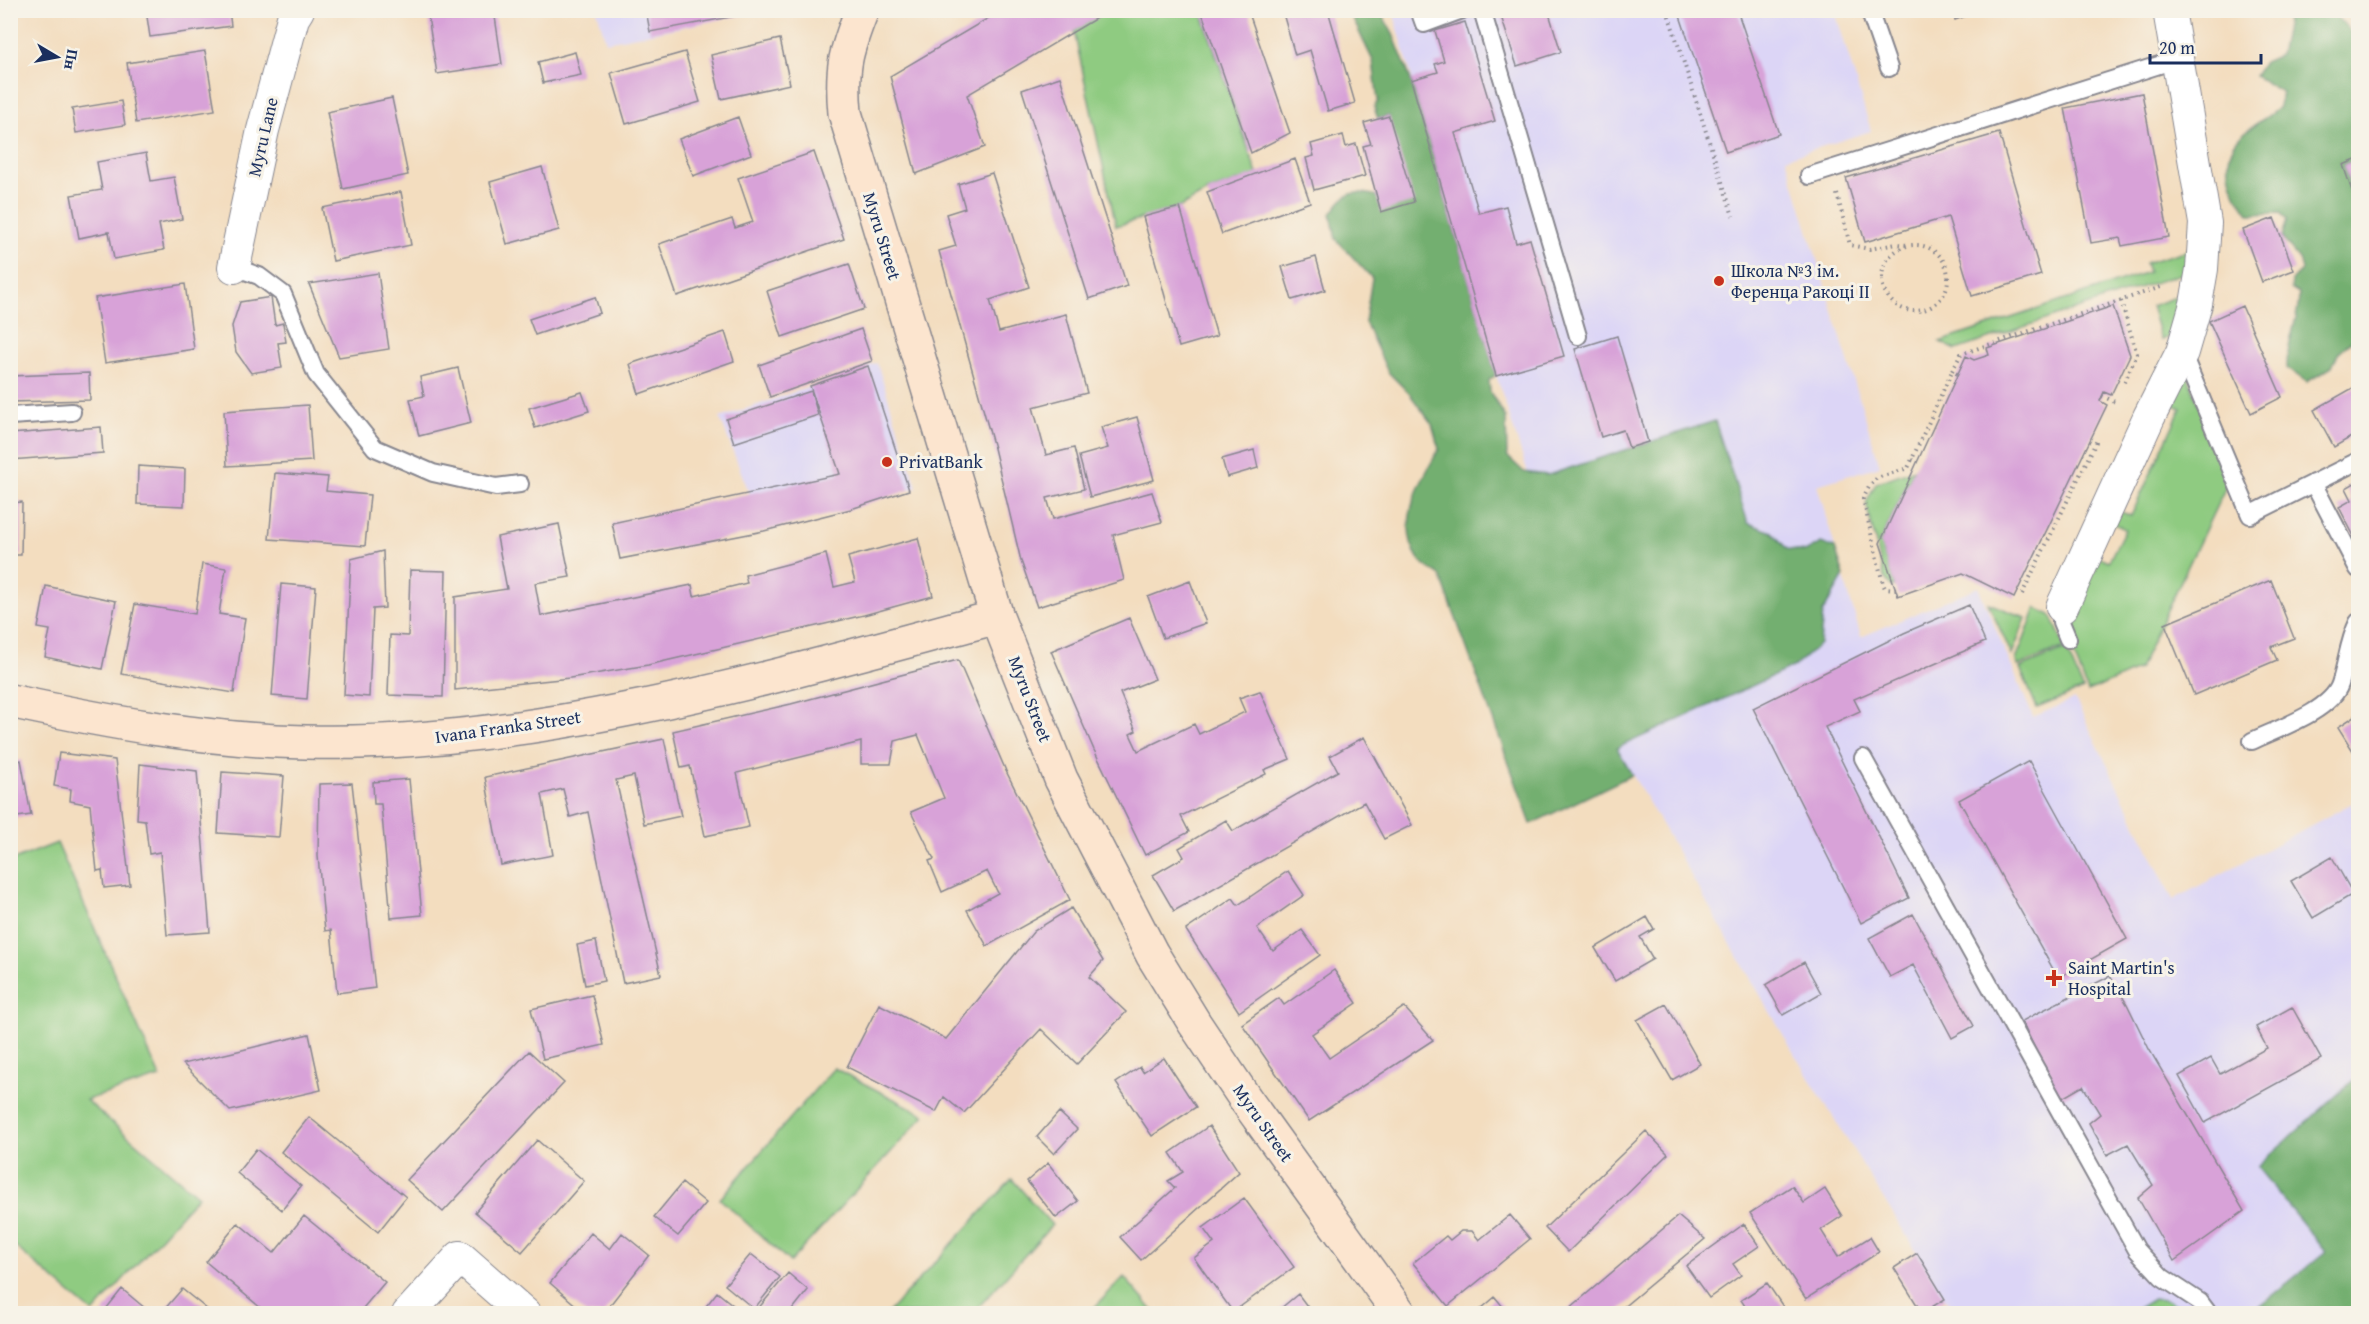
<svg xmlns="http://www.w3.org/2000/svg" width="2369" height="1324" viewBox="0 0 2369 1324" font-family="'Gentium Book Plus',serif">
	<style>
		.built { fill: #dcd5f6 }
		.green { fill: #8fcb81; stroke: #557d70; stroke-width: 1.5 }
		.forest { fill: #73af6f; stroke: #476f66; stroke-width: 1.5 }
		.building { fill: #d8a2d8 }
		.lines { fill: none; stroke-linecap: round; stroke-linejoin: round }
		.lane-casing { stroke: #87868e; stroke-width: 20 }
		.street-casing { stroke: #87868e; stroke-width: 34 }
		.secondary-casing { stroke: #87868e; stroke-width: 36 }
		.path { stroke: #87868e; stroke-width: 4; stroke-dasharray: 1.5 4.5; stroke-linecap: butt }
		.lane { stroke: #fff; stroke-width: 16 }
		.street { stroke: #fff; stroke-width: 32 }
		.secondary { stroke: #fce5cf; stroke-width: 33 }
		.poi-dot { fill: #c8321e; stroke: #f7f3e8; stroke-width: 2 }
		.labels { text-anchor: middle; stroke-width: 6; stroke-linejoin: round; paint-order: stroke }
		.street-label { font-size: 18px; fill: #1b2f5e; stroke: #f7f3e8 }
		.poi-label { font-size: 18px; fill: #1b2f5e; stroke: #f7f3e8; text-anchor: start }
	</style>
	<rect width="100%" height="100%" fill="#f7f3e8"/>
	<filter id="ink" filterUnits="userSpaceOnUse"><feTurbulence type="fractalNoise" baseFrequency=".0167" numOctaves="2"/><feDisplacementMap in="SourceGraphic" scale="12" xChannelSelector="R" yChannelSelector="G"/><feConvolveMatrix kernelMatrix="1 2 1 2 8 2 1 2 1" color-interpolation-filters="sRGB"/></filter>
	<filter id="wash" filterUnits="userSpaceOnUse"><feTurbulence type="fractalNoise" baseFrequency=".008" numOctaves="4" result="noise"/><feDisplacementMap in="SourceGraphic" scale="24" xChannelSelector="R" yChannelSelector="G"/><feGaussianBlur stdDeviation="1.35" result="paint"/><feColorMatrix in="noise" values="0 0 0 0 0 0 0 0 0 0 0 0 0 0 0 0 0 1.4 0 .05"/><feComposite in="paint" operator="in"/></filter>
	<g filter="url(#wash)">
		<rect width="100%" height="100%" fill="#f3ddbf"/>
		<path class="built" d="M597 11H763L606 42Z
			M1393 11H1835L1871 131 1786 158 1880 466 1817 485 1861 637 1978 587 2033 717 2075 699 2173 900 2358 800V1313H1954L1795 1055 1617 748 1496 375Z
			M877 363 917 487 851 509 764 531 720 418Z"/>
		<path class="green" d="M1105 11H1201L1257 174 1207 192 1180 207 1116 226 1074 31Z
			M2201 246 2198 268 1956 350 1940 342 2148 272 2145 263Z
			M2192 291 2175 335 2161 340 2151 306Z
			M2182 362 2229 480 2139 669 2088 692 2068 639 2064 609 2091 553 2109 561 2125 529 2106 520 2112 508 2131 516 2181 408 2164 400Z
			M1914 469 1880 543 1895 586H1891L1884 577 1866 503 1876 483Z
			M1988 603 2026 618 2012 655Z
			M2036 608 2051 615 2065 647 2018 666 2016 660Z
			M2066 649 2083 689 2037 708 2020 668Z
			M57 843 160 1077 86 1100 198 1196 93 1313 11 1243V861Z
			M834 1068 925 1115 790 1262 720 1199Z
			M1012 1179 1052 1225 973 1313H888Z
			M1124 1277 1155 1313H1089Z
			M2153 1299C2167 1299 2175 1302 2183 1313H2130Z"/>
		<path class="forest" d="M1356 11H1380L1393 34 1411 80 1496 375 1489 380 1490 392 1506 418 1507 456 1524 472 1548 475 1715 421 1748 523 1772 532 1787 549 1805 552 1821 543 1835 548 1844 576 1823 612 1820 644 1795 666 1617 748 1632 775 1531 824 1440 575C1433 571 1422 565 1418 558 1395 522 1421 481 1439 449L1432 424 1409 393 1388 372 1365 322 1372 278 1336 239 1331 214C1347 191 1351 190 1377 196L1389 116 1378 119 1374 107 1378 101 1373 61 1352 17Z
			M2292 11H2332L2356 39 2358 159 2343 165 2358 208V335L2338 353 2332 367 2307 382 2287 368C2286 343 2299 320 2299 294L2291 289 2292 281 2302 270 2299 259 2282 238 2287 219 2280 213 2250 214C2230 192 2218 158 2242 135 2253 124 2268 118 2279 107L2282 92 2255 76 2264 62 2280 55 2288 16Z
			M2358 1076V1313H2250L2326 1252 2257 1167Z"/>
		<g id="blocks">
			<path class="building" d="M146 10H229L231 26 150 37Z
				M427 10H494L502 64 437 74Z
				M646 10H746L747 14 650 32Z
				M1002 10H1110L967 95 985 147 916 174 890 76Z
				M1201 10H1248L1290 133 1251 153Z
				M1282 10H1328L1355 103 1328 111 1310 50 1295 55Z
				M1499 10H1548L1561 52 1517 66Z
				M1678 10H1737L1779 134 1726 152Z
				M1952 10H1980V11L1955 20Z
				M1465 22 1495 121 1455 133 1479 213 1506 206 1516 243 1530 239 1564 356 1496 376 1411 80 1438 72 1435 64 1444 61 1435 31Z
				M780 39 790 84 721 99 711 55Z
				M205 51 215 110 136 123 127 63Z
				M575 52 581 75 543 83 538 62Z
				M685 52 700 102 626 124 611 73Z
				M1060 77 1127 286 1089 299 1022 90Z
				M2142 93 2169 237 2122 246 2120 238 2091 243 2065 108Z
				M392 98 408 175 343 189 327 112Z
				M121 101 125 125 76 133 72 109Z
				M1389 116 1414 202 1381 212 1363 146 1371 144 1364 123Z
				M738 117 751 154 693 176 679 139Z
				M1999 133 2041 275 1972 296 1948 217 1865 242 1846 178Z
				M1343 135 1346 147 1356 144 1365 176 1314 190 1306 158 1314 156 1311 144Z
				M814 152 844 239 677 296 659 244 732 219 735 228 753 222 738 178Z
				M146 153 151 181 174 177 182 219 159 224 164 250 114 259 109 232 79 238 71 195 102 190 97 162Z
				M1295 159 1310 202 1222 234 1207 192Z
				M2358 159V208L2343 165Z
				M542 167 559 230 507 244 490 182Z
				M992 173 1029 287 990 300 999 332 1066 314 1087 393 1033 407 1046 455 1074 448 1084 489 1047 498 1053 519 1152 492 1162 522 1113 535 1124 580 1037 607 1021 561 994 448 939 251 956 246 946 214 965 208 958 184Z
				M401 192 411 245 333 261 322 208Z
				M1180 207 1217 336 1179 347 1143 217Z
				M2274 218 2294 270 2262 282 2243 230Z
				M1316 257 1325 290 1292 300 1282 267Z
				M849 264 864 309 782 337 767 291Z
				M378 273 389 349 339 357 309 284Z
				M185 284 194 349 105 363 95 298Z
				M271 297 275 325 283 323 286 342 278 343 282 368 251 373 236 352 232 326 240 302Z
				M595 297 600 313 535 335 529 319Z
				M2113 306 2130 355 2111 395 2104 392 2100 401 2107 405 2014 598 1963 573 1898 596 1880 543 1966 356 1974 360 1989 355 1987 348Z
				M2242 306 2282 397 2251 413 2209 321Z
				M861 329 872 361 770 397 759 365Z
				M725 332 734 361 639 394 630 364Z
				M1617 336 1648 442 1629 448 1623 430 1601 437 1575 349Z
				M868 366 909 490 851 509 764 531 620 559 612 523 840 474 810 386Z
				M458 368 471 423 419 436 410 399 424 396 420 377Z
				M89 373 90 400 10 402V376Z
				M2358 385V433L2334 447 2314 410Z
				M811 391 818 415 734 443 726 419Z
				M582 392 589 411 535 428 529 408Z
				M308 405 312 461 227 466 224 411Z
				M1137 417 1154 480 1090 497 1079 456 1108 448 1101 427Z
				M101 427 103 453 10 460V434Z
				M1254 450 1258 468 1227 477 1222 459Z
				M138 466 185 469 184 506 137 504Z
				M275 473 328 477 326 491 370 495 365 546 269 539Z
				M2358 481V544L2339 507 2352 500 2346 488Z
				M22 502 21 555H10V503Z
				M559 524 570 577 535 583 541 616 692 585 694 596 747 583 745 575 826 554 834 587 855 582 848 557 918 538 933 596 864 615 648 665 570 678 455 690V597L507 589 497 537Z
				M383 551 385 608 373 609 369 697 344 695 351 559Z
				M202 564 226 568 219 614 245 618 234 693 121 674 135 604 195 614Z
				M410 570 446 571 443 697 388 695 390 635 408 636Z
				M2271 580 2294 638 2271 647 2277 660 2194 695 2165 624Z
				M1190 581 1206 623 1163 638 1148 597Z
				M281 584 316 587 307 699 272 696Z
				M46 586 116 601 102 669 45 657 50 630 38 628Z
				M1969 605 1985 642 1854 699 1860 711 1825 727 1909 898 1861 923 1753 708 1904 633Z
				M1129 618 1155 679 1120 693 1136 731 1130 734 1138 751 1194 724 1199 734 1245 712 1239 698 1260 691 1290 759 1264 770 1266 774 1181 816 1189 832 1145 855 1094 750 1051 651Z
				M958 660 1006 771 1070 900 987 946 967 910 998 893 987 871 942 892 929 861 934 859 911 812 944 798 918 735 895 741 891 764H861V742L737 773 749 827 705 836 690 766 681 768 673 731 791 704Z
				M2358 714V759L2338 727Z
				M1364 737 1412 825 1384 839 1364 802 1174 911 1153 875 1184 857 1179 848 1226 820 1233 831 1338 771 1330 756Z
				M664 739 681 816 644 824 634 776 616 780 661 975 623 983 588 812 570 817 563 789 542 794 553 855 501 865 485 777Z
				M59 753 115 760 130 885 104 888 102 870 97 871 90 805 70 801 71 789 54 786Z
				M21 760 31 815 10 818V762Z
				M2029 761 2127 939 2058 978 1959 800Z
				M140 764 197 771 210 932 167 935 160 852 149 854 145 820 137 819Z
				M222 772 284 776 279 837 218 833Z
				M409 779 422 915 391 918 381 804H374L373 782Z
				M352 783 375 988 337 993 331 930 325 931 318 856 319 784Z
				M2332 857 2353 894 2313 918 2291 881Z
				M1288 871 1304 895 1257 928 1273 951 1302 930 1320 955 1239 1012 1186 930 1233 898 1238 905Z
				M1071 908 1103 961 1089 977 1126 1012 1077 1064 1041 1029 964 1113 944 1097 936 1112 847 1067 879 1004 946 1039 1034 931Z
				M1913 914 1974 1026 1952 1038 1913 965 1890 977 1869 938Z
				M1647 917 1654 929 1640 937 1653 959 1615 981 1595 948Z
				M596 941 604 981 585 985 577 945Z
				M1804 962 1821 993 1783 1015 1766 985Z
				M1334 970 1357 1003 1312 1034 1329 1058 1404 1007 1433 1040 1309 1121 1242 1024 1279 998 1284 1005Z
				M2110 976 2127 1004 2149 1049 2244 1211 2174 1261 2138 1198 2153 1185 2128 1144 2107 1155 2089 1123 2100 1114 2083 1086 2059 1100 2022 1021Z
				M592 995 604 1045 543 1059 531 1009Z
				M1666 1004 1700 1064 1672 1080 1637 1020Z
				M2292 1007 2321 1059 2205 1123 2179 1076 2211 1058 2220 1074 2267 1048 2256 1027Z
				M309 1034 321 1090 230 1111 183 1064Z
				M529 1051 564 1083 443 1212 407 1180Z
				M1164 1058 1196 1107 1152 1136 1116 1083 1140 1067 1143 1072Z
				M1059 1112 1077 1129 1054 1154 1037 1137Z
				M309 1117 406 1197 378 1232 281 1152Z
				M1209 1126 1239 1172 1141 1260 1120 1237 1175 1188 1168 1181 1183 1172 1170 1153Z
				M1646 1131 1668 1154 1568 1252 1545 1228Z
				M537 1140 584 1181 522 1252 475 1212Z
				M256 1149 301 1186 282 1210 237 1173Z
				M1048 1163 1078 1201 1056 1218 1027 1181Z
				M682 1183 706 1203 678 1236 654 1217Z
				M1792 1186 1804 1203 1825 1189 1842 1216 1821 1230 1838 1257 1870 1237 1879 1252 1806 1299 1750 1213Z
				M1244 1198 1294 1267 1233 1312 1194 1258 1214 1243 1203 1228Z
				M1510 1215 1530 1239 1448 1306 1413 1263 1446 1236 1450 1240 1461 1231H1472L1479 1240Z
				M304 1216 385 1282 358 1314H268L206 1262 238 1223 274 1253Z
				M1678 1216 1705 1239 1615 1314H1563Z
				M1744 1224 1759 1246 1733 1264 1741 1275 1709 1298 1686 1266Z
				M591 1233 610 1249 622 1233 649 1255 603 1314H586L550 1283Z
				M1917 1253 1945 1299 1922 1313 1894 1268Z
				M751 1254 780 1277 754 1309 725 1285Z
				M788 1273 808 1290 789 1314H762L757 1310Z
				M1767 1283 1788 1314H1750L1741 1300Z
				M122 1289 152 1314H102Z
				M182 1289 213 1314H166L163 1311Z
				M717 1292 744 1314H700Z
				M1298 1294 1313 1314H1274Z
				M1495 1297 1509 1314H1475Z"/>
		</g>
	</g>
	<g filter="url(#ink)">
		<use href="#blocks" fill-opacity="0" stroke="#87868e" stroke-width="1.5"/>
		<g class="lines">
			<g class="lane-casing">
				<path id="lane" d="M1419 10 1424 24 1462 10
					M1482 10 1578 336
					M1869 10 1889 68
					M1809 176 2178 59
					M234 267 259 276 283 294 316 374 375 448 433 473 496 487 520 484
					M2182 352 2250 515 2358 461
					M10 416 72 412
					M2313 483 2358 569
					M2062 607 2061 622 2068 639
					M2252 741C2277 729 2331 711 2340 684 2347 663 2348 642 2358 622
					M1863 758 2137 1250 2162 1277 2200 1302 2209 1314"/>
			</g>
			<g class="street-casing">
				<path id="street" d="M234 267 263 130 293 18 298 10
					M2062 607 2149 417 2182 352 2196 304 2202 269 2205 223 2169 10
					M408 1314 460 1257 525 1314"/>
			</g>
			<g class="secondary-casing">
				<path id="secondary" d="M862 10C845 53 841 68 845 113L997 617 1061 779 1152 954 1195 1024 1246 1100 1400 1314
					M10 701C107 722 206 740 305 742 533 748 778 676 997 617"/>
			</g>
			<path class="path" d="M949 10 967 14 972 10
				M1667 10 1733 216
				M1837 194 1850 245 1869 249 1897 244 1908 245
				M1882 278a33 33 0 1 1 66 0a33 33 0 1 1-66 0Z
				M2121 301 2137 354 2123 385
				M1957 374 1952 371 1961 354 2164 286
				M2102 396 2117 403
				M1912 460 1917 462
				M1896 589 1885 588 1883 584 1863 499 1870 485 1877 478 1908 468 1952 371
				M2022 594 2098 438"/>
			<use href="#lane" class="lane"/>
			<use href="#street" class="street"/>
			<use href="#secondary" class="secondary"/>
		</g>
	</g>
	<g class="poi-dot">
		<circle cx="1719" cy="281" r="6"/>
		<circle cx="887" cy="462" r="6"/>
		<path d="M2051 969h6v6h6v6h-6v6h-6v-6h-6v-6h6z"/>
	</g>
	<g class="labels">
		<g class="street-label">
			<text transform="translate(263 137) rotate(-77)" y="6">Myru Lane</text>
			<text transform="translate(882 236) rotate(73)" y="6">Myru Street</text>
			<text transform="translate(1030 699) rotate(69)" y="6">Myru Street</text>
			<text transform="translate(508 727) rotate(-8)" y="6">Ivana Franka Street</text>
			<text transform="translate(1263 1123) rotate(55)" y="6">Myru Street</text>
		</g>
		<g class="poi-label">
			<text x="1731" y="277">Школа №3 ім.<tspan x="1731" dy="21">Ференца Ракоці II</tspan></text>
			<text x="899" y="468">PrivatBank</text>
			<text x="2068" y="974">Saint Martin's<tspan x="2068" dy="21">Hospital</tspan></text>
		</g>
	</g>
	<rect width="2369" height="1324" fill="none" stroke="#f7f3e8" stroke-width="36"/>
	<g transform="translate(57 57) rotate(100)" stroke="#f7f3e8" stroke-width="4.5" paint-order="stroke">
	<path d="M0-4.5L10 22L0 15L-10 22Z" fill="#1b2f5e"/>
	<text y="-9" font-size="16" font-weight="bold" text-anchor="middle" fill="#1b2f5e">Пн</text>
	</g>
	<path d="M2150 54v9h111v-9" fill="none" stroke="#1b2f5e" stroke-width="3"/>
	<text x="2159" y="54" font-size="18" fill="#1b2f5e" stroke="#f7f3e8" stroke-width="4.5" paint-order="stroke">20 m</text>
</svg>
